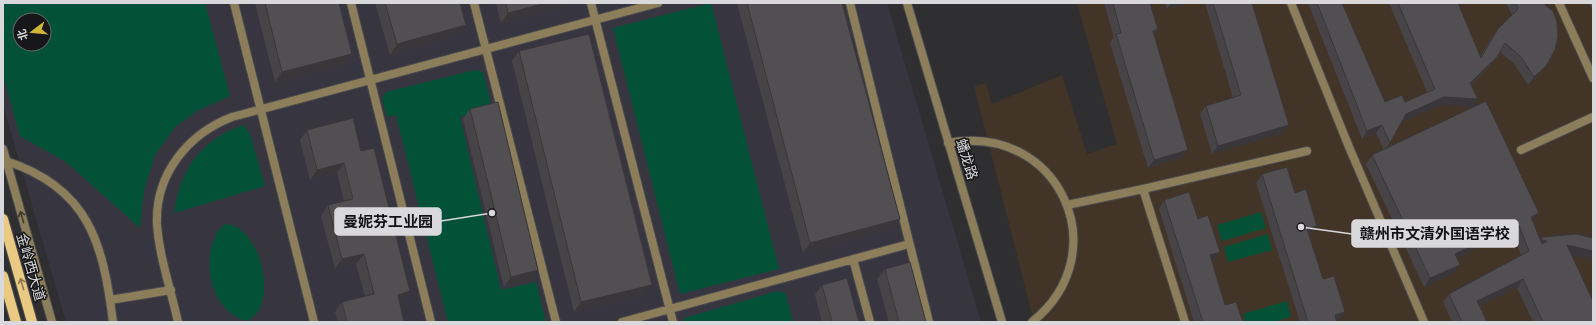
<svg xmlns="http://www.w3.org/2000/svg" width="1596" height="325" viewBox="0 0 1596 325" font-family="'Noto Serif','Noto Sans SC',serif">
	<style>
		.built { fill: #373640; fill-rule: evenodd }
		.education { fill: #423427 }
		.green { fill: #035237; fill-rule: evenodd }
		.lines { fill: none; stroke-linecap: round; stroke-linejoin: round }
		.minor-casing { stroke: #4a4a4d; stroke-width: 10 }
		.tertiary-casing { stroke: #4a4a4d; stroke-width: 10 }
		.primary-casing { stroke: #4a4a4d; stroke-width: 12 }
		.minor { stroke: #8c7d5b; stroke-width: 8 }
		.tertiary { stroke: #8c7d5b; stroke-width: 8 }
		.primary { stroke: #eaca82; stroke-width: 10 }
		.wall { fill: #474447 }
		.shaded-wall { fill: #39373a }
		.building { fill: #524f53; stroke: #39373a }
		.oneway { stroke: #403b30 }
		.oneway2 { stroke: #8b7953 }
		.labels { text-anchor: middle; stroke-width: 3; stroke-linejoin: round; paint-order: stroke }
		.street-label { font-size: 14px; fill: #d9d8db; stroke: #171719 }
		.leader { fill: none; stroke: #d9d8db; stroke-width: 1.5 }
		.callout-dot { fill: #d9d8db; stroke: #171719; stroke-width: 1.5 }
		.callout { fill: #d9d8db; stroke: #d9d8db; stroke-width: 1.5 }
		.callout-label { font-size: 15px; text-anchor: middle; font-weight: bold; fill: #111 }
	</style>
	<rect width="100%" height="100%" fill="#2f2f32"/>
	<path class="built" d="M3 3H887L981 322H66L3 105ZM20 20H44V44H20Z"/>
	<path class="education" d="M1077 3H1593V322H1034L974 86 986 83 992 104 1062 75 1087 154 1117 144Z"/>
	<path class="green" d="M3 3H205L230 96 197 111 175 127 155 155 144 191 140 228 66 162 20 136 3 75ZM20 20H44V44H20Z
		M711 3 779 269 680 294 613 28Z
		M475 70 483 72 492 108 460 117 501 290 536 282 546 322H448L396 115 387 117 382 98 386 92Z
		M243 125 250 134 265 186 174 213C181 168 200 141 243 125Z
		M1261 212 1266 228 1222 241 1217 225Z
		M227 224C262 228 280 309 246 321 212 312 202 265 215 237 218 231 221 225 227 224Z
		M1268 234 1272 250 1228 262 1224 247Z
		M778 291 786 294 793 322H685L684 318Z
		M1287 301 1291 317 1273 322H1245L1243 314Z"/>
	<g class="lines">
		<g class="minor-casing">
			<path id="minor" d="M234 3 314 322
				M351 3 431 322
				M474 3 556 322
				M591 3 673 322
				M850 3 929 322
				M1291 3 1349 147 1424 322
				M1559 3 1593 78
				M948 143C1058 122 1119 252 1032 322
				M1521 150 1593 117
				M6 161C89 188 103 243 113 322
				M1143 189 1185 322
				M1067 205 1143 189 1307 151
				M853 259 870 322
				M110 300 171 290
				M178 322C171 290 159 256 157 224 155 174 188 134 232 117L658 3
				M622 322 909 244"/>
		</g>
		<g class="tertiary-casing">
			<path id="tertiary" d="M907 3 1002 322
				M3 149 52 322"/>
		</g>
		<g class="primary-casing">
			<path id="primary" d="M3 219 32 322
				M3 276 16 322"/>
		</g>
		<use href="#minor" class="minor"/>
		<use href="#tertiary" class="tertiary"/>
		<use href="#primary" class="primary"/>
	</g>
	<path class="wall" d="M255 3H339L352 54 345 65 275 82Z
		M375 3H460L459 35 390 55Z
		M496 3H572L571 5 501 23Z
		M737 3H842L900 219 892 230 803 253Z
		M1104 3H1150L1154 35 1182 158 1148 168 1110 43 1114 37Z
		M1165 3H1188L1167 9Z
		M1205 3H1252L1289 125 1283 133 1212 154 1200 114 1206 106 1233 98Z
		M1308 3H1342L1385 102H1405L1427 92 1389 3H1458L1480 57 1492 37 1498 29 1512 15 1506 3H1544L1540 74 1528 85 1515 65 1500 52 1491 65 1471 85 1438 106 1402 121 1390 143 1386 148 1539 213 1533 221 1540 240 1542 237 1593 238V260L1572 256 1593 322H1533L1517 288 1480 305 1487 322H1452L1443 302 1449 294 1521 255 1512 231 1457 258 1454 273 1424 287 1366 164 1372 155 1384 150 1376 133 1362 139Z
		M1589 3H1593V12Z
		M519 51 645 295 574 312 512 61Z
		M470 109 531 280 504 287 463 119Z
		M307 130 361 151 410 291 403 302 399 303 404 322H338L335 312 342 302 365 296 356 264 335 269 321 216 328 205 344 202 337 173 310 180 300 140Z
		M1262 174 1317 226 1311 234 1309 235 1323 279 1339 320 1337 321V322H1300L1256 183Z
		M1164 200 1220 252 1214 260 1211 261 1225 305 1243 322H1194L1159 209Z
		M885 269 926 322H889L877 279Z
		M822 285 859 322H822L815 295Z"/>
	<path class="shaded-wall" d="M546 3H572L571 5 501 23 508 13Z
		M1171 3H1188L1167 9Z
		M466 25 459 35 390 55 397 44Z
		M1158 29 1152 38 1153 31Z
		M352 54 345 65 275 82 282 72Z
		M1497 57 1491 65 1464 91 1470 83Z
		M1546 66 1540 74 1528 85 1534 77Z
		M1444 97 1478 99 1473 107 1438 106 1401 122 1406 114Z
		M1289 125 1283 133 1212 154 1218 146Z
		M1382 125 1376 133 1362 139 1367 131Z
		M1188 150 1182 158 1148 168 1154 160Z
		M344 163 337 173 310 180 317 170Z
		M1539 213 1533 221 1525 225 1531 217Z
		M900 219 892 230 803 253 810 243Z
		M1518 223 1512 231 1449 262 1455 254Z
		M1317 226 1311 234 1301 237 1307 229Z
		M1542 240 1547 241 1536 248Z
		M1567 245 1593 251V260L1562 254Z
		M1220 252 1214 260 1204 263 1210 255Z
		M364 254 356 264 335 269 342 259Z
		M1460 265 1454 273 1424 287 1430 278Z
		M538 270 531 280 504 287 511 277Z
		M1523 279 1517 288 1472 309 1477 301Z
		M652 285 645 295 574 312 581 302Z
		M410 291 403 302 390 305 398 295Z
		M1345 312 1339 320 1333 322 1335 315Z"/>
	<path class="building" d="M265 3H339L352 54 282 72Z
		M385 3H460L466 25 397 44Z
		M506 3H546L508 13Z
		M747 3H842L900 219 810 243Z
		M1113 3H1150L1158 29 1153 31 1188 150 1154 160 1116 34 1121 33Z
		M1213 3H1252L1289 125 1218 146 1206 106 1241 95Z
		M1317 3H1342L1385 102 1402 95 1405 102 1435 89 1398 3H1458L1481 58 1498 29 1518 9 1516 3H1544L1546 6 1553 11 1557 22 1558 36 1555 50 1546 66 1534 77 1521 57 1505 43 1497 57 1470 83 1478 99 1444 97 1406 114 1390 143 1382 125 1367 131Z
		M589 34 652 285 581 302 519 51Z
		M1486 101 1539 213 1531 217 1542 244 1547 241 1542 240V237L1577 234 1593 238V251L1567 245 1593 301V322H1543L1523 279 1477 301 1487 322H1462L1449 294 1529 251 1518 223 1455 254 1460 265 1430 278 1372 155Z
		M498 102 538 270 511 277 470 109Z
		M353 118 361 151 374 148 410 291 398 295 404 322H347L342 302 374 294 364 254 342 259 328 205 353 199 344 163 317 170 307 130Z
		M1287 167 1295 193 1306 189 1317 226 1307 229 1323 279 1334 276 1345 312 1335 315 1337 322H1308L1262 174Z
		M1189 192 1198 219 1208 215 1220 252 1210 255 1225 305 1236 302 1243 322H1203L1164 200Z
		M910 262 926 322H899L885 269Z
		M847 278 859 322H832L822 285Z"/>
	<defs><path id="oneway-shaft" d="M-6 0H5M1.5-3L5.5 0L1.5 3" fill="none" stroke-width="1.6" stroke-linecap="round" stroke-linejoin="round"/></defs>
	<use class="oneway" href="#oneway-shaft" transform="translate(22 217) rotate(-106)"/>
	<use class="oneway2" href="#oneway-shaft" transform="translate(22 284) rotate(-106)"/>
	<g class="labels">
		<g class="street-label">
			<text transform="translate(967 159) rotate(73)" y="5">蟠龙路</text>
			<text transform="translate(31 267) rotate(74)" y="5">金岭西大道</text>
		</g>
	</g>
	<path class="leader" d="M492 213L441 221M1301 227L1352 234"/>
	<g class="callout-dot">
		<circle cx="492" cy="213" r="4"/>
		<circle cx="1301" cy="227" r="4"/>
	</g>
	<g class="callout">
		<rect x="335" y="208" width="106" height="27" rx="4"/>
		<rect x="1352" y="220" width="166" height="27" rx="4"/>
	</g>
	<g class="callout-label">
		<text x="388" y="227">曼妮芬工业园</text>
		<text x="1435" y="239">赣州市文清外国语学校</text>
	</g>
	<rect width="1596" height="325" fill="none" stroke="#d9d8db" stroke-width="8"/>
	<g transform="translate(32 32) rotate(254)"><circle r="19" fill="#171719" stroke="#656467"/>
	<path d="M0-3L7 15L0 10L-7 15Z" fill="#d1b736"/>
	<text y="-6" font-size="11" font-weight="bold" text-anchor="middle" fill="#d9d8db">北</text>
	</g>
</svg>
